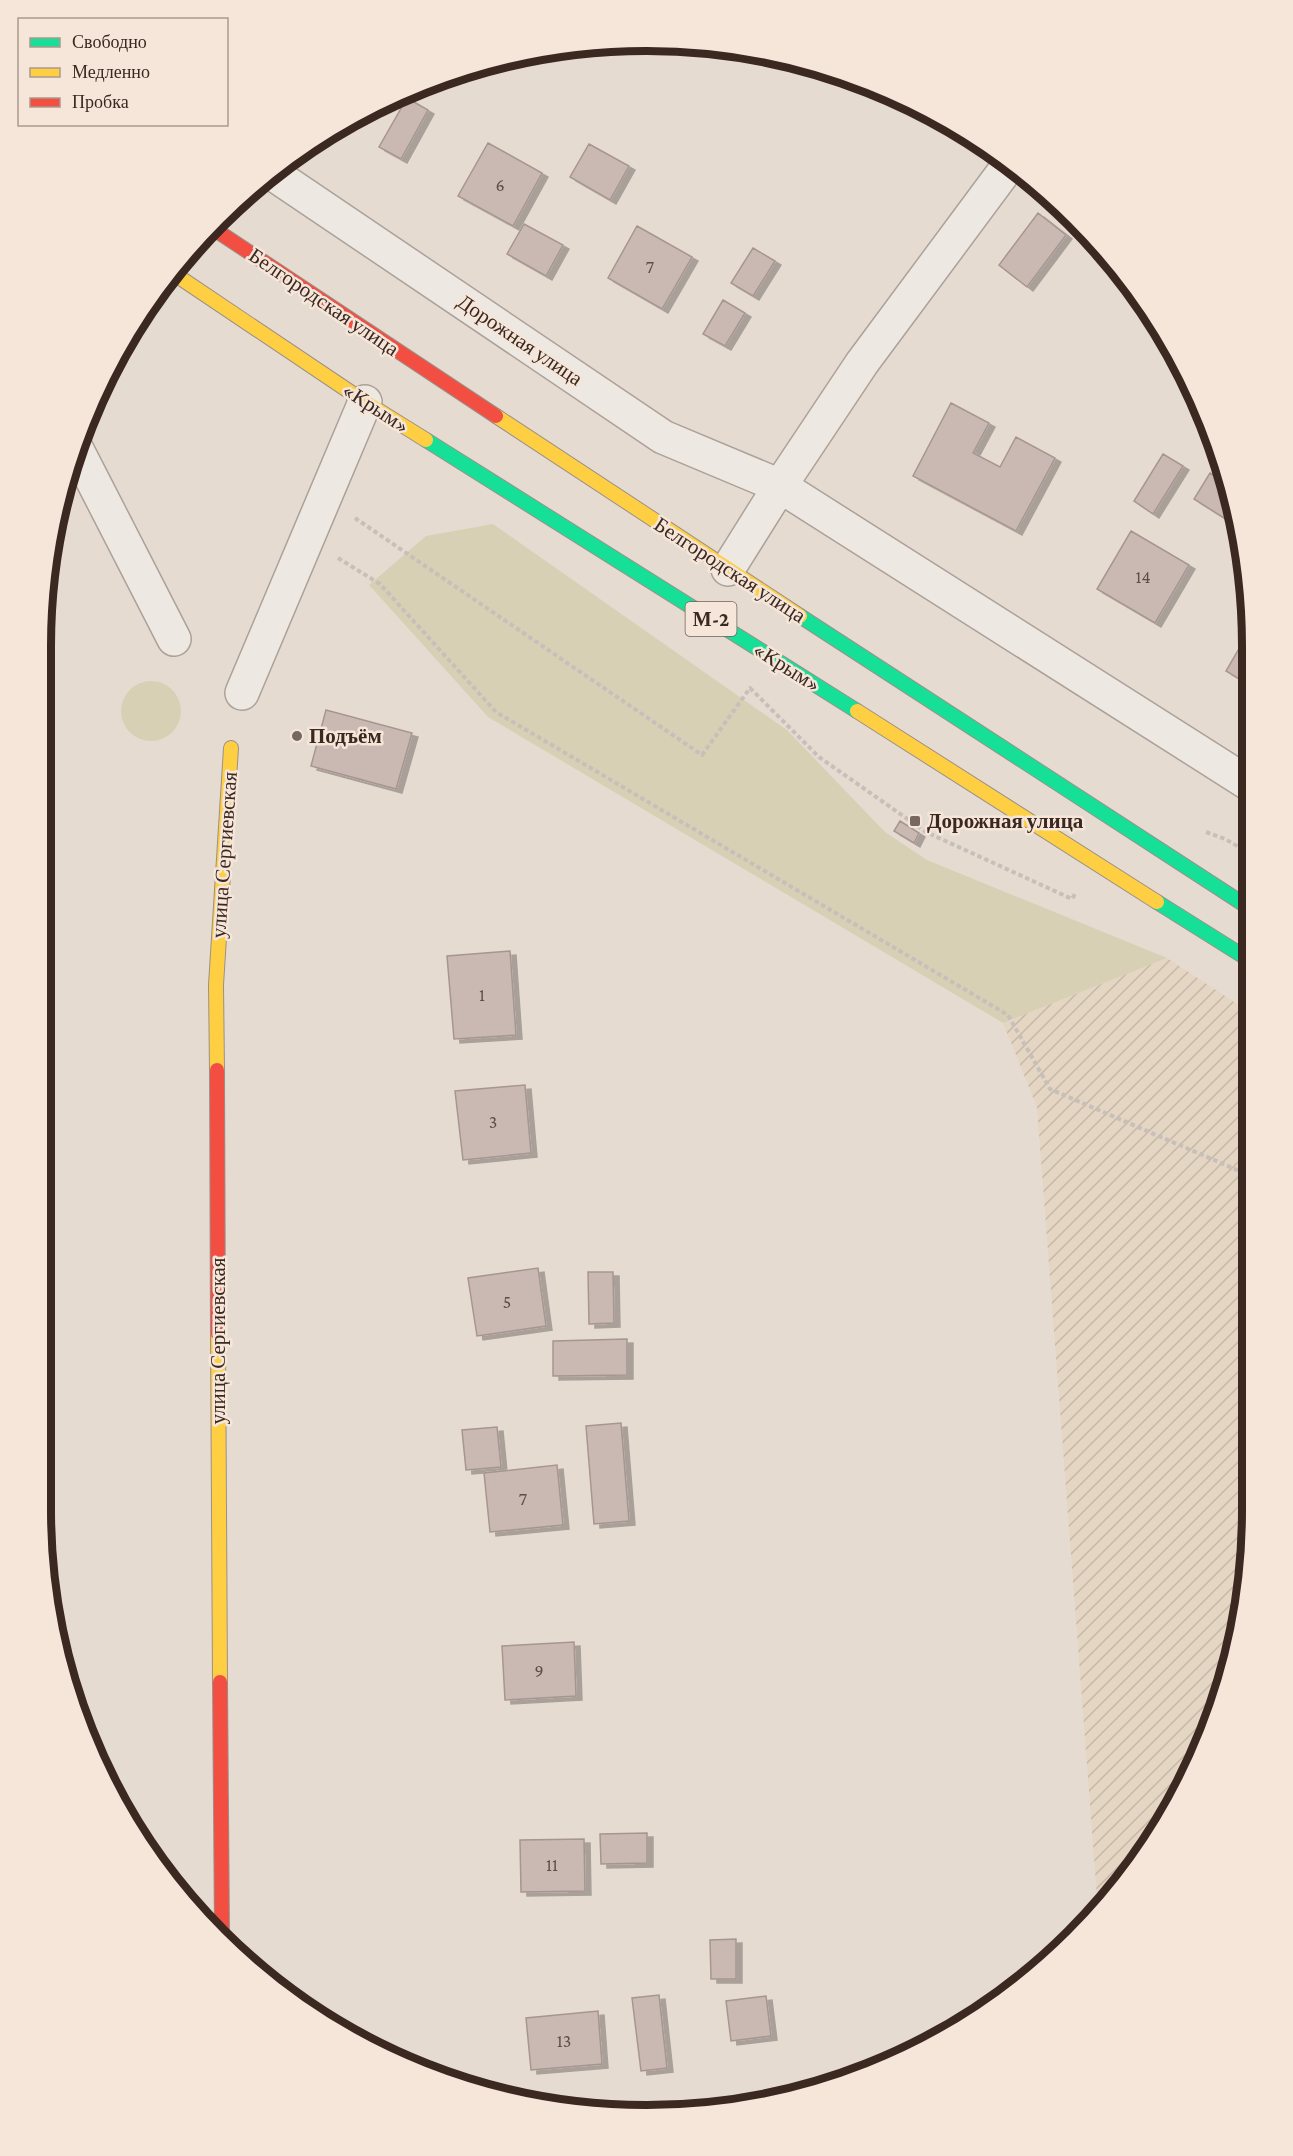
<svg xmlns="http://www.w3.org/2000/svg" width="1293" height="2156" viewBox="0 0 1293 2156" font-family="'Crimson Pro',serif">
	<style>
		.farmland { fill: url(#farmland-furrows) }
		.grass { fill: #d8d0b4 }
		.building { fill: #cab9b2; stroke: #a79690; stroke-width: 1.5; filter: url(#shadow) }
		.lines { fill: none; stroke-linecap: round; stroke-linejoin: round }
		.street-casing { stroke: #aca199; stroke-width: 36 }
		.fast-casing { stroke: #9b908a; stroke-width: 16 }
		.slow-casing { stroke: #9b908a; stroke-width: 16 }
		.jam-casing { stroke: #9b908a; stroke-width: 16 }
		.path { stroke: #c7bfb9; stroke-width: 4; stroke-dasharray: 4.5 3; stroke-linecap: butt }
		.street { stroke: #eee8e3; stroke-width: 33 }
		.fast { stroke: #16e098; stroke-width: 14 }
		.slow { stroke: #ffcf43; stroke-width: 14 }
		.jam { stroke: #f24e42; stroke-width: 14 }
		.poi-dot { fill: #77675f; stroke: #f5e6d9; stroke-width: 2 }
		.labels { text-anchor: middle; stroke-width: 5; stroke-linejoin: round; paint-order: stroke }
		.number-label { font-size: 18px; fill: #5f4c45 }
		.shield { fill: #f5e6d9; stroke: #736158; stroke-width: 1.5 }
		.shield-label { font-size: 20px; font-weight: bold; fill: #3b2821 }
		.street-label { font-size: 21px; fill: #3b2821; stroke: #f5e6d9 }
		.poi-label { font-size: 21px; font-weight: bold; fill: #3b2821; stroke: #f5e6d9; text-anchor: start }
		.rim { fill: none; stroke: #3b2821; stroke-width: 8 }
	</style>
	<defs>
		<pattern id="farmland-furrows" width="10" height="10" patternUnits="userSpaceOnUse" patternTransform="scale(1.5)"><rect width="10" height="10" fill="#e5d6c3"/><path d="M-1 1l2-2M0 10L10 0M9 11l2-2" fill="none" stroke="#c5b8a7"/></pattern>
		<filter id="shadow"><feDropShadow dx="6" dy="4" stdDeviation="0" flood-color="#0004"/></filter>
	</defs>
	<rect width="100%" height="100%" fill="#e6dbd1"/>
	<path class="farmland" d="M1167 958 1251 1013V1549L1220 1705 1150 1846 1098 1910 1037 1107 1003 1023Z"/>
	<path class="grass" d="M493 524 787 730 885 832 927 860 1167 958 1003 1023 488 717 369 585 426 536Z
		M121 711a30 30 0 1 1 60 0a30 30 0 1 1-60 0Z"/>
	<path class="building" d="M407 98 428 110 401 159 379 147Z
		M488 143 542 173 513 226 458 196Z
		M589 144 629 166 610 200 570 177Z
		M1038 213 1066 235 1027 287 999 265Z
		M524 224 563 245 546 276 507 254Z
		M637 226 692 257 662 309 608 278Z
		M753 248 775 261 753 296 731 283Z
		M723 300 745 313 725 346 703 334Z
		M951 403 989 423 973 453 1000 467 1016 437 1055 458 1016 531 913 476Z
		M1163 454 1183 466 1153 514 1134 501Z
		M1210 473 1227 484 1235 525 1194 499Z
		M1131 531 1189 565 1155 623 1097 589Z
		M1251 628V686L1226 671Z
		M326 710 412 733 396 789 311 766Z
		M900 821 919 833 914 843 894 831Z
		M510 951 516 1035 454 1039 447 956Z
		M525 1085 531 1153 463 1160 455 1091Z
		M538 1268 546 1326 477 1336 468 1278Z
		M588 1272H613L614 1323 589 1324Z
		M627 1339V1375L553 1376V1341Z
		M621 1423 629 1521 594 1524 586 1426Z
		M497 1427 501 1467 466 1470 462 1430Z
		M557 1465 563 1525 490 1532 484 1473Z
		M574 1642 576 1696 505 1700 502 1646Z
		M647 1833V1863L601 1864 600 1834Z
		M584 1839 585 1891 521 1892 520 1840Z
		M736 1939V1979H711L710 1940Z
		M659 1995 667 2068 641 2071 632 1998Z
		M766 1996 771 2036 731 2041 726 2001Z
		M598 2011 602 2064 531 2070 526 2018Z"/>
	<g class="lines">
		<g class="street-casing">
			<path id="street" d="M272 173 663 437 780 486 1251 785
				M75 446 174 639
				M728 569 780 486 862 363 1009 165
				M242 693 365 402"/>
		</g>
		<g class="fast-casing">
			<path id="fast" d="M426 440 857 711
				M800 616 1251 909
				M1157 902 1251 961"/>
		</g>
		<g class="slow-casing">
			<path id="slow" d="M173 273 365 402 426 440
				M496 416 800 616
				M857 711 1157 902
				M217 1070 216 985 231 748
				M218 1334 220 1682"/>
		</g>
		<g class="jam-casing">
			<path id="jam" d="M211 227 496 416
				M217 1070 218 1334
				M220 1682 222 1934"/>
		</g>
		<path class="path" d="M355 518 702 755 750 688 819 757 926 832 1072 899 1075 894
			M338 558 380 584 496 712 1008 1015 1050 1089 1251 1176
			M1206 832 1225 839 1251 854"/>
		<use href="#street" class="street"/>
		<use href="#fast" class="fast"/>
		<use href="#slow" class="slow"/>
		<use href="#jam" class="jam"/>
	</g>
	<g class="poi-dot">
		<circle cx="297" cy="736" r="6"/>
		<rect x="909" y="815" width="12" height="12" rx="3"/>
	</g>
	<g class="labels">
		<g class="number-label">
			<text x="500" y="191">6</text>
			<text x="650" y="273">7</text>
			<text x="1143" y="583">14</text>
			<text x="482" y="1001">1</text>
			<text x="493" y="1128">3</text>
			<text x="507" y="1308">5</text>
			<text x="523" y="1505">7</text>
			<text x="539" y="1677">9</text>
			<text x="552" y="1871">11</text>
			<text x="564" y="2047">13</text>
		</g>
		<rect class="shield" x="685.5" y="602" width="51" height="34" rx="4.5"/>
		<g class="shield-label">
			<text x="711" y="626">М-2</text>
		</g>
		<g class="street-label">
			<text transform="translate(324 302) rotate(34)" y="7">Белгородская улица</text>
			<text transform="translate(520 340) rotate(34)" y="7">Дорожная улица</text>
			<text transform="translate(376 408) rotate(33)" y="7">«Крым»</text>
			<text transform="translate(730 570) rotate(33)" y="7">Белгородская улица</text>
			<text transform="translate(787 667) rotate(32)" y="7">«Крым»</text>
			<text transform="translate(224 855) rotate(-86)" y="7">улица Сергиевская</text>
			<text transform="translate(218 1341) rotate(-90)" y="7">улица Сергиевская</text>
		</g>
		<g class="poi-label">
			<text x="309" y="743">Подъём</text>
			<text x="927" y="828">Дорожная улица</text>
		</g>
	</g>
	<path d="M0 0H1293V2156H0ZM646 51H647A595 595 0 0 1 1242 646V1510A595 595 0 0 1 647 2105H646A595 595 0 0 1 51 1510V646A595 595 0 0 1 646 51Z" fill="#f5e6d9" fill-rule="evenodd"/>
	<path class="rim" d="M646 51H647A595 595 0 0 1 1242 646V1510A595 595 0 0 1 647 2105H646A595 595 0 0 1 51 1510V646A595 595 0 0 1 646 51Z"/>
	<rect x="18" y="18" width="210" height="108" fill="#f5e6d9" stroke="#ab9a8f" stroke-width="1.5"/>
	<rect x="30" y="38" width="30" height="9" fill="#16e098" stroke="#ab9a8f" stroke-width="1.5"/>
	<text x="72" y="48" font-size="18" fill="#3b2821">Свободно</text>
	<rect x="30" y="68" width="30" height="9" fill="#ffcf43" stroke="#ab9a8f" stroke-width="1.5"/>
	<text x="72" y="78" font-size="18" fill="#3b2821">Медленно</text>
	<rect x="30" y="98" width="30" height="9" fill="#f24e42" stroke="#ab9a8f" stroke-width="1.5"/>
	<text x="72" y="108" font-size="18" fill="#3b2821">Пробка</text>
</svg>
